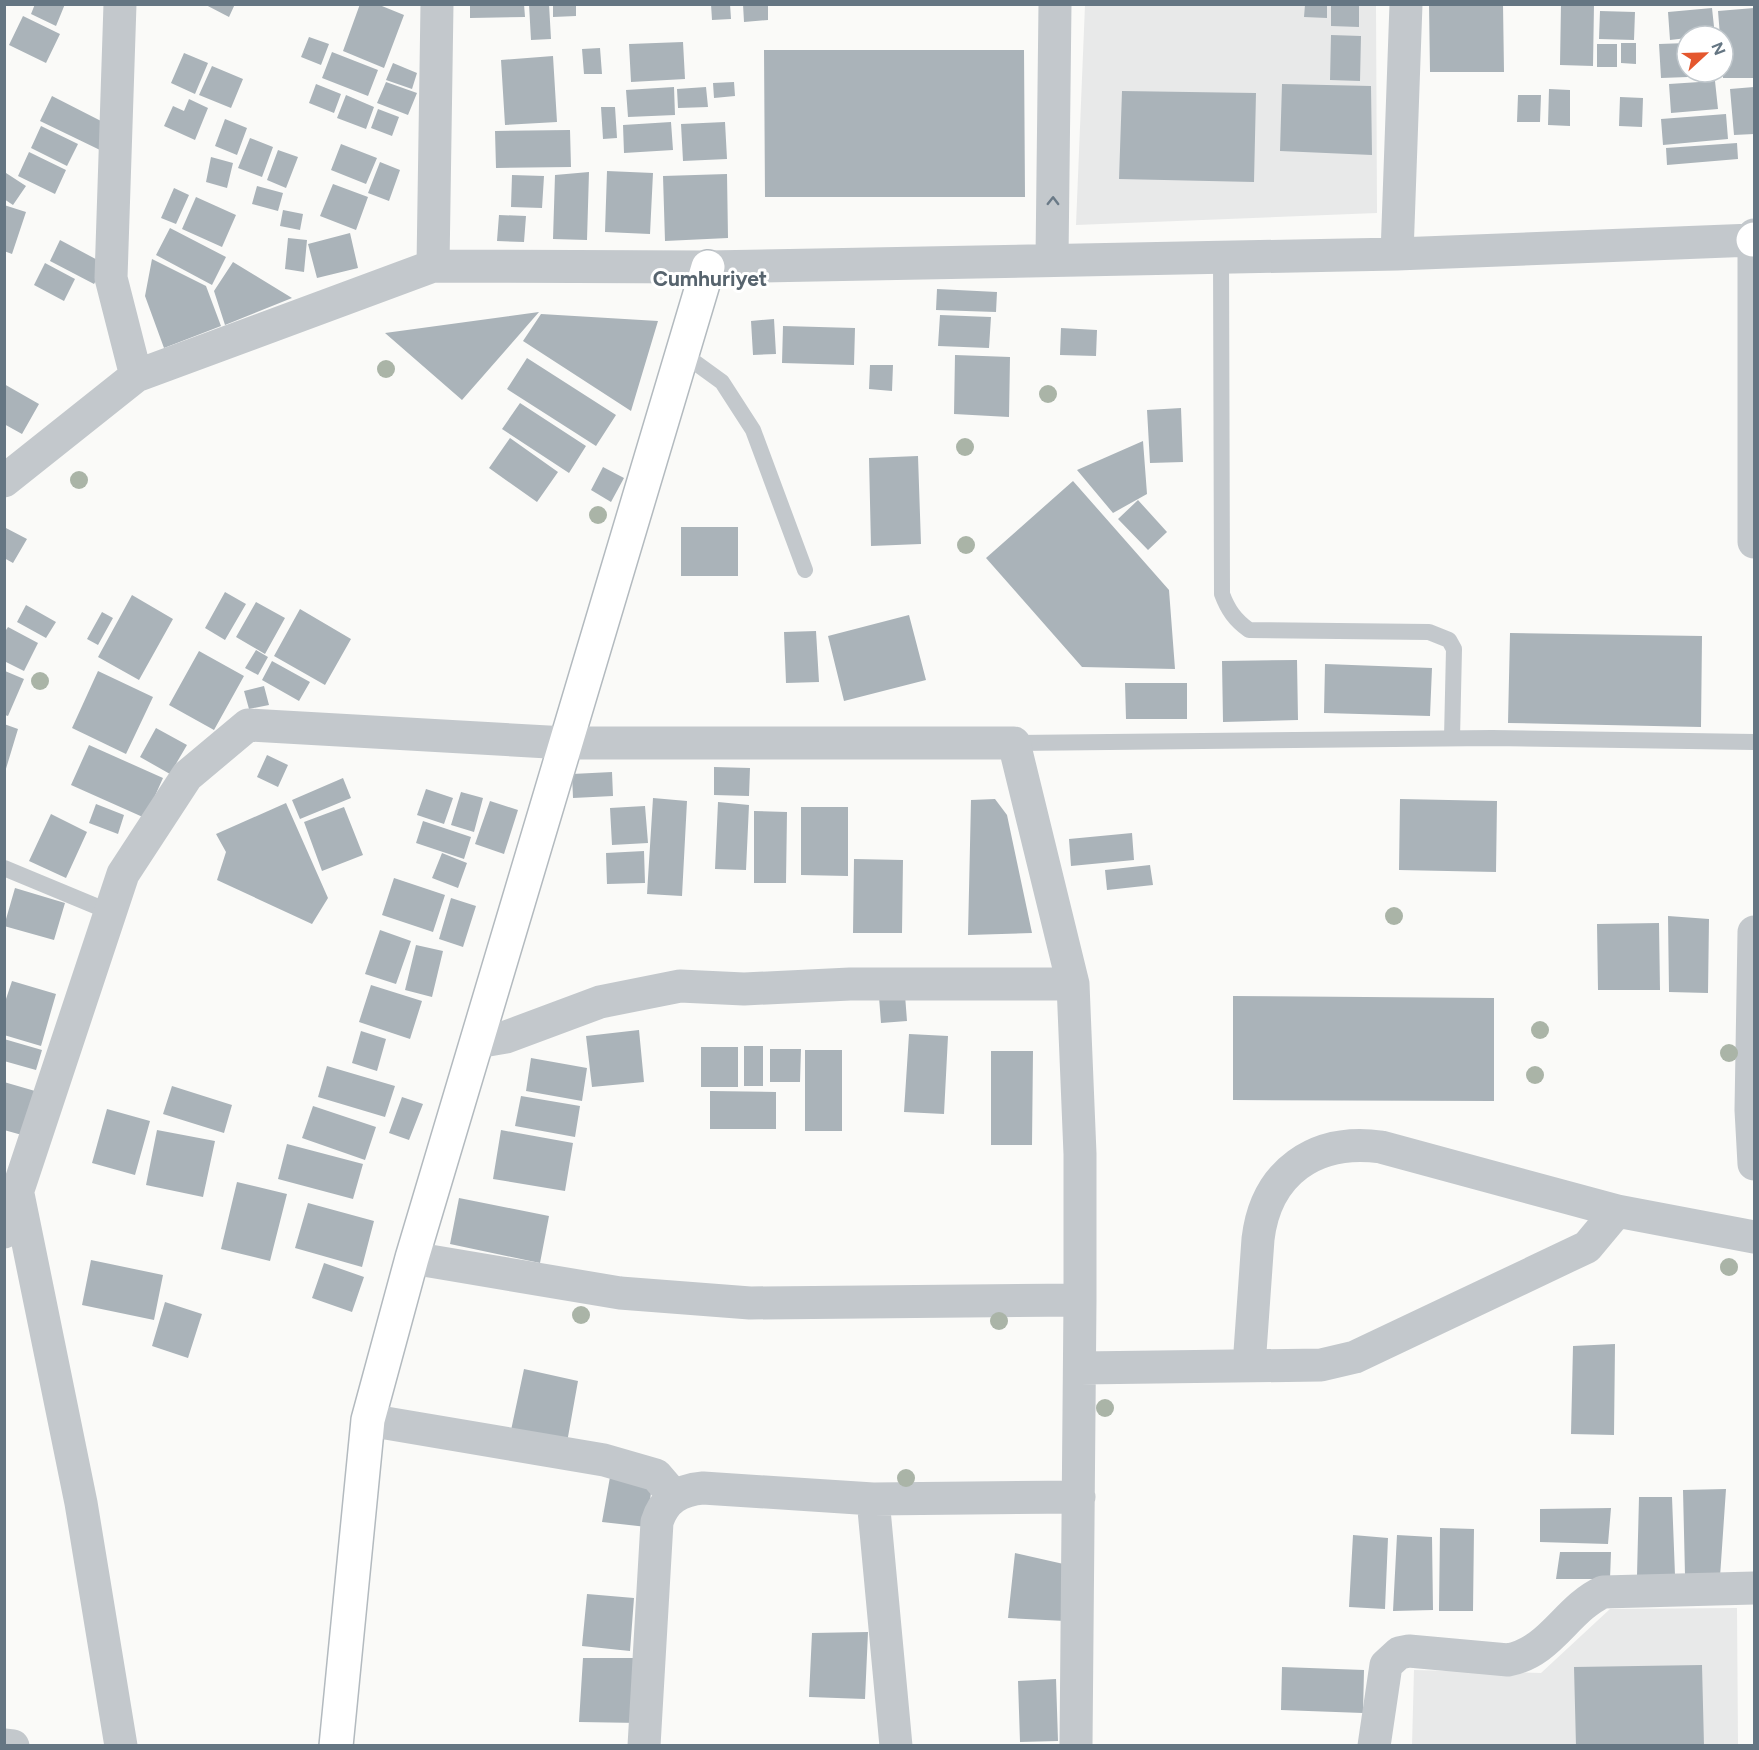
<svg xmlns="http://www.w3.org/2000/svg" width="1759" height="1750" viewBox="0 0 1759 1750" font-family="Figtree,sans-serif">
	<style>
		.built { fill: #e8e9e9 }
		.building { fill: #aab3b9 }
		.lines { fill: none; stroke-linecap: round; stroke-linejoin: round }
		.secondary-casing { stroke: #b3babf; stroke-width: 36 }
		.lane { stroke: #c3c8cc; stroke-width: 16 }
		.street { stroke: #c3c8cc; stroke-width: 33 }
		.secondary { stroke: #fff; stroke-width: 33 }
		.tree { fill: #aab4a7 }
		.oneway { stroke: #6a7a87 }
		.labels { text-anchor: middle; stroke-width: 6; stroke-linejoin: round; paint-order: stroke }
		.district-label { font-size: 21px; font-weight: bold; fill: #57646e; stroke: #fff }
	</style>
	<rect width="100%" height="100%" fill="#fafaf8"/>
	<path class="built" d="M1085 5H1376L1377 213 1076 225Z
		M1737 1608 1738 1745 1412 1746 1414 1670 1541 1673 1610 1609Z"/>
	<path class="building" d="M35 4H65L56 26 31 14Z
		M204 4H235L229 17Z
		M360 4H377L404 15 384 68 343 51Z
		M470 4H524L525 17 470 18Z
		M529 4H549L551 39 531 40Z
		M553 4H576V16L553 17Z
		M711 4H730L731 19 712 20Z
		M743 4H768V20L744 22Z
		M1331 4H1359V27L1331 26Z
		M1429 4H1503L1504 72H1430Z
		M1561 4H1594L1593 66 1560 65Z
		M1305 5H1327V18L1304 17Z
		M1712 8 1715 36H1687V38L1670 40 1668 12Z
		M1754 8V78H1723V36H1720L1718 11Z
		M1600 11 1635 12 1634 40 1599 39Z
		M23 16 60 34 46 63 9 45Z
		M1331 35 1361 36 1360 81 1330 80Z
		M309 37 329 44 321 65 301 57Z
		M683 42 685 79 631 82 629 44Z
		M1621 43H1636V64L1621 63Z
		M1687 43V72H1715V76L1661 78 1659 44Z
		M1597 44H1617V67H1597Z
		M600 48 602 74H584L582 49Z
		M764 50H1024L1025 197H765Z
		M332 52 378 70 368 96 322 78Z
		M184 53 208 63 195 94 171 83Z
		M553 56 557 122 505 125 501 60Z
		M393 63 417 73 412 89 386 80Z
		M212 66 243 79 231 108 199 95Z
		M1715 81 1718 109 1671 113 1669 84Z
		M386 82 417 93 408 115 377 103Z
		M734 82 735 96 714 98 713 83Z
		M316 84 341 94 334 113 309 103Z
		M1282 84 1371 86 1372 155 1280 151Z
		M674 87 675 115 628 117 626 90Z
		M706 87 708 107 678 108 677 89Z
		M1754 87V134L1734 135 1730 89Z
		M1549 89 1570 90V126L1548 125Z
		M1122 91 1256 93 1254 182 1119 179Z
		M346 95 374 107 366 129 337 118Z
		M1518 95H1541L1540 122H1517Z
		M52 96 101 121 100 150 40 121Z
		M1620 97 1643 98 1642 127 1619 126Z
		M189 99 208 108 195 140 164 126 173 106 184 111Z
		M601 107H615L617 138 603 139Z
		M378 109 399 117 392 136 371 128Z
		M1726 114 1728 139 1663 145 1661 119Z
		M225 119 247 128 237 155 215 146Z
		M671 122 673 150 624 153 623 125Z
		M725 122 727 159 683 161 681 124Z
		M41 126 78 144 67 166 31 148Z
		M570 130 571 167 496 168 495 131Z
		M250 138 273 147 262 177 238 168Z
		M1737 143 1738 159 1667 165 1666 148Z
		M341 144 377 158 366 184 331 170Z
		M278 150 298 157 286 188 267 180Z
		M29 152 66 170 55 194 18 176Z
		M211 157 233 163 227 188 206 182Z
		M380 162 400 170 389 201 368 193Z
		M607 171 653 173 650 234 605 232Z
		M589 172 587 240 553 239 555 175Z
		M6 173 26 186 13 205 4 199Z
		M727 174 728 238 665 241 663 176Z
		M512 175 544 176 542 208 511 207Z
		M333 184 368 197 356 230 320 216Z
		M257 186 283 193 278 211 252 204Z
		M174 188 189 195 176 224 161 218Z
		M196 197 236 215 222 247 182 229Z
		M4 205 26 212 12 254 4 251Z
		M283 210 303 214 300 230 280 226Z
		M499 215 526 216 524 242 497 241Z
		M170 228 226 257 212 285 156 255Z
		M350 233 358 268 317 278 308 244Z
		M288 238 307 240 304 272 285 269Z
		M60 240 105 264 94 284 50 261Z
		M152 259 206 286 221 326 164 348 145 296Z
		M233 262 292 298 225 325 214 291Z
		M45 263 75 279 64 301 34 285Z
		M937 289 997 292 996 312 936 310Z
		M539 312 462 400 385 333Z
		M541 314 658 321 631 411 523 341Z
		M940 315 991 317 989 348 938 346Z
		M774 319 776 354 753 355 751 321Z
		M783 326 855 328 854 365 782 363Z
		M1061 328 1097 330 1096 356 1060 355Z
		M955 355 1010 357 1009 417 954 414Z
		M527 358 616 415 596 446 507 389Z
		M870 365H893L892 391 869 389Z
		M4 384 39 404 22 434 4 424Z
		M520 403 586 446 569 473 502 429Z
		M1181 408 1183 462 1150 463 1147 410Z
		M510 438 558 472 537 502 489 468Z
		M1143 441 1147 494 1113 513 1077 470Z
		M918 456 921 544 871 546 869 458Z
		M603 467 624 478 611 502 591 490Z
		M1073 481 1169 590 1175 669 1082 667 986 558Z
		M1138 500 1167 532 1148 550 1118 519Z
		M4 527 27 539 13 563 4 558Z
		M681 527H738V576H681Z
		M225 592 246 604 225 640 205 628Z
		M132 595 173 619 139 680 98 657Z
		M256 602 285 618 265 654 236 637Z
		M26 605 56 622 46 638 17 622Z
		M300 609 351 639 325 685 274 656Z
		M102 612 113 618 98 645 87 639Z
		M909 615 926 680 844 701 828 636Z
		M8 627 38 643 24 671 4 661V633Z
		M816 631 819 682 786 683 784 632Z
		M1510 633 1702 636 1701 727 1508 723Z
		M256 650 268 657 258 675 245 668Z
		M199 651 244 676 214 730 169 705Z
		M1297 660 1298 720 1223 722 1222 661Z
		M272 661 310 682 299 701 262 680Z
		M1325 664 1432 668 1430 716 1324 713Z
		M5 671 24 679 8 716 5 715Z
		M98 671 153 697 126 754 72 728Z
		M1125 683H1187V719H1126Z
		M264 686 269 705 249 709 244 691Z
		M4 724 18 729 5 772H4Z
		M156 728 187 745 170 774 140 757Z
		M89 745 163 778 145 818 71 785Z
		M267 755 288 765 278 787 257 777Z
		M714 767 750 768 749 796 714 795Z
		M612 772 613 796 573 798 572 774Z
		M343 778 351 798 300 819 292 800Z
		M426 789 453 798 444 824 417 815Z
		M461 792 483 798 474 832 451 825Z
		M653 798 687 801 682 896 647 894Z
		M995 799 1007 815 1032 933 968 935 971 800Z
		M1400 799 1497 801 1496 872 1399 870Z
		M490 801 518 810 504 854 475 844Z
		M718 802 749 805 746 870 715 869Z
		M286 803 328 898 312 924 217 880 226 852 216 834Z
		M96 804 124 815 118 834 89 823Z
		M645 806 648 843 612 845 610 808Z
		M344 807 363 855 322 871 304 822Z
		M801 807H848V876L801 875Z
		M754 811 787 812 786 883H754Z
		M51 814 87 832 66 878 29 861Z
		M423 821 471 837 464 859 416 843Z
		M1132 833 1134 860 1071 866 1069 839Z
		M644 851 645 883 607 884 606 853Z
		M442 853 467 863 458 888 432 878Z
		M854 859 903 860 902 933H853Z
		M1150 865 1153 885 1107 890 1105 870Z
		M394 878 445 895 433 932 382 915Z
		M15 888 65 903 54 940 4 926Z
		M451 898 476 906 463 947 439 939Z
		M1668 916 1709 919 1708 993 1669 992Z
		M1659 923 1660 990H1598L1597 924Z
		M380 930 411 941 396 984 365 974Z
		M416 945 443 951 432 997 405 990Z
		M12 981 56 994 41 1046 4 1035V1005Z
		M371 985 422 1001 410 1039 359 1022Z
		M905 995 907 1021 881 1023 879 997Z
		M1233 996 1494 998V1101L1233 1100Z
		M639 1030 644 1082 592 1087 586 1036Z
		M361 1031 386 1039 377 1071 352 1063Z
		M909 1034 948 1036 944 1114 904 1112Z
		M4 1039 42 1050 36 1070 4 1061Z
		M744 1046H763V1086H744Z
		M701 1047H738V1087H701Z
		M770 1049H801L800 1082H770Z
		M805 1050H842V1131H805Z
		M991 1051H1033L1032 1145H991Z
		M531 1058 587 1068 582 1101 526 1091Z
		M327 1066 395 1086 385 1117 318 1097Z
		M4 1082 35 1091 22 1135 4 1130Z
		M172 1086 232 1105 224 1133 163 1114Z
		M710 1091 776 1092V1129H710Z
		M521 1096 580 1106 575 1137 515 1126Z
		M402 1097 423 1104 409 1140 389 1133Z
		M313 1106 376 1127 365 1160 302 1138Z
		M107 1109 150 1121 135 1175 92 1163Z
		M157 1130 215 1141 203 1197 146 1185Z
		M501 1130 573 1143 565 1191 493 1179Z
		M287 1144 363 1164 353 1199 278 1179Z
		M237 1182 287 1194 270 1261 221 1249Z
		M459 1198 549 1216 540 1263 450 1244Z
		M308 1203 374 1221 362 1267 295 1248Z
		M91 1260 163 1275 154 1320 82 1305Z
		M324 1263 364 1277 352 1312 312 1298Z
		M165 1302 202 1314 188 1358 152 1346Z
		M1615 1344 1614 1435 1571 1434 1573 1346Z
		M524 1369 578 1381 566 1448 510 1435Z
		M610 1477 652 1484 647 1527 602 1522Z
		M1726 1489 1720 1577 1685 1575 1683 1490Z
		M1639 1497H1672L1675 1575 1637 1576Z
		M1611 1508 1608 1544 1540 1542V1509Z
		M1440 1528 1474 1529 1473 1611H1439Z
		M1353 1535 1388 1538 1385 1609 1349 1607Z
		M1397 1535 1432 1537 1433 1610 1393 1611Z
		M1560 1552H1611L1610 1579H1556Z
		M1015 1553 1068 1565 1065 1621 1008 1618Z
		M587 1594 634 1598 630 1651 582 1646Z
		M868 1632 865 1699 809 1697 812 1633Z
		M583 1658H642L640 1723 579 1722Z
		M1702 1665 1704 1746H1576L1574 1667Z
		M1282 1667 1364 1670 1363 1713 1281 1710Z
		M1056 1679 1058 1741 1020 1742 1018 1681Z"/>
	<g class="lines">
		<g class="secondary-casing">
			<path id="secondary" d="M1753 240 1754 239
				M336 1746 368 1420 412 1258 708 267"/>
		</g>
		<path class="lane" d="M1221 257 1222 594C1228 610 1235 620 1249 630L1429 632 1449 640 1454 649 1452 738
			M682 353 722 382 753 430 805 570
			M1014 743 1492 738 1754 742
			M4 868 110 912"/>
		<path class="street" d="M120 4 111 278 136 376
			M1754 235V542
			M1397 254 1406 4
			M1052 259 1055 4
			M433 266 437 4
			M4 481 136 376 433 266 708 267 1397 254 1753 240
			M1754 932 1751 1110 1754 1164
			M477 1042 506 1037 600 1002 680 986 744 989 850 984H1073
			M18 1194 81 1503 121 1746
			M4 1232 123 874 187 776 248 725 566 743H1014L1073 984 1080 1154V1300L1076 1746
			M412 1258 620 1293 750 1303 1080 1300
			M1249 1366 1258 1239C1266 1172 1315 1138 1381 1147L1617 1211 1754 1237
			M1080 1368 1321 1365 1355 1357 1587 1247 1617 1211
			M368 1420 604 1460 656 1475 674 1496
			M873 1499 896 1746
			M4 1745 13 1746
			M644 1746 657 1522C664 1499 680 1490 703 1488L873 1499 1079 1497
			M1374 1746 1386 1665 1399 1653 1409 1651 1508 1660C1551 1652 1566 1609 1603 1592L1754 1588"/>
		<use href="#secondary" class="secondary"/>
	</g>
	<g class="tree">
		<circle cx="386" cy="369" r="9"/>
		<circle cx="1048" cy="394" r="9"/>
		<circle cx="965" cy="447" r="9"/>
		<circle cx="79" cy="480" r="9"/>
		<circle cx="598" cy="515" r="9"/>
		<circle cx="966" cy="545" r="9"/>
		<circle cx="40" cy="681" r="9"/>
		<circle cx="1394" cy="916" r="9"/>
		<circle cx="1540" cy="1030" r="9"/>
		<circle cx="1729" cy="1053" r="9"/>
		<circle cx="1535" cy="1075" r="9"/>
		<circle cx="1729" cy="1267" r="9"/>
		<circle cx="581" cy="1315" r="9"/>
		<circle cx="999" cy="1321" r="9"/>
		<circle cx="1105" cy="1408" r="9"/>
		<circle cx="906" cy="1478" r="9"/>
	</g>
	<defs><path id="oneway-chevron" d="M-2-3.5L2.5 0L-2 3.5" fill="none" stroke-width="1.6" stroke-linecap="round" stroke-linejoin="round" transform="scale(1.5)"/></defs>
	<use class="oneway" href="#oneway-chevron" transform="translate(1053 201) rotate(-89)"/>
	<g class="labels">
		<g class="district-label">
			<text x="710" y="286">Cumhuriyet</text>
		</g>
	</g>
	<rect width="1759" height="1750" fill="none" stroke="#657683" stroke-width="12"/>
	<g transform="translate(1705 54) rotate(68)"><circle r="28" fill="#ffffff" stroke="#c1c8cd" stroke-width="1.5"/>
	<path d="M0-4.5L10 22L0 15L-10 22Z" fill="#e4572e"/>
	<text y="-9" font-size="16" font-weight="bold" text-anchor="middle" fill="#657683">N</text>
	</g>
</svg>
